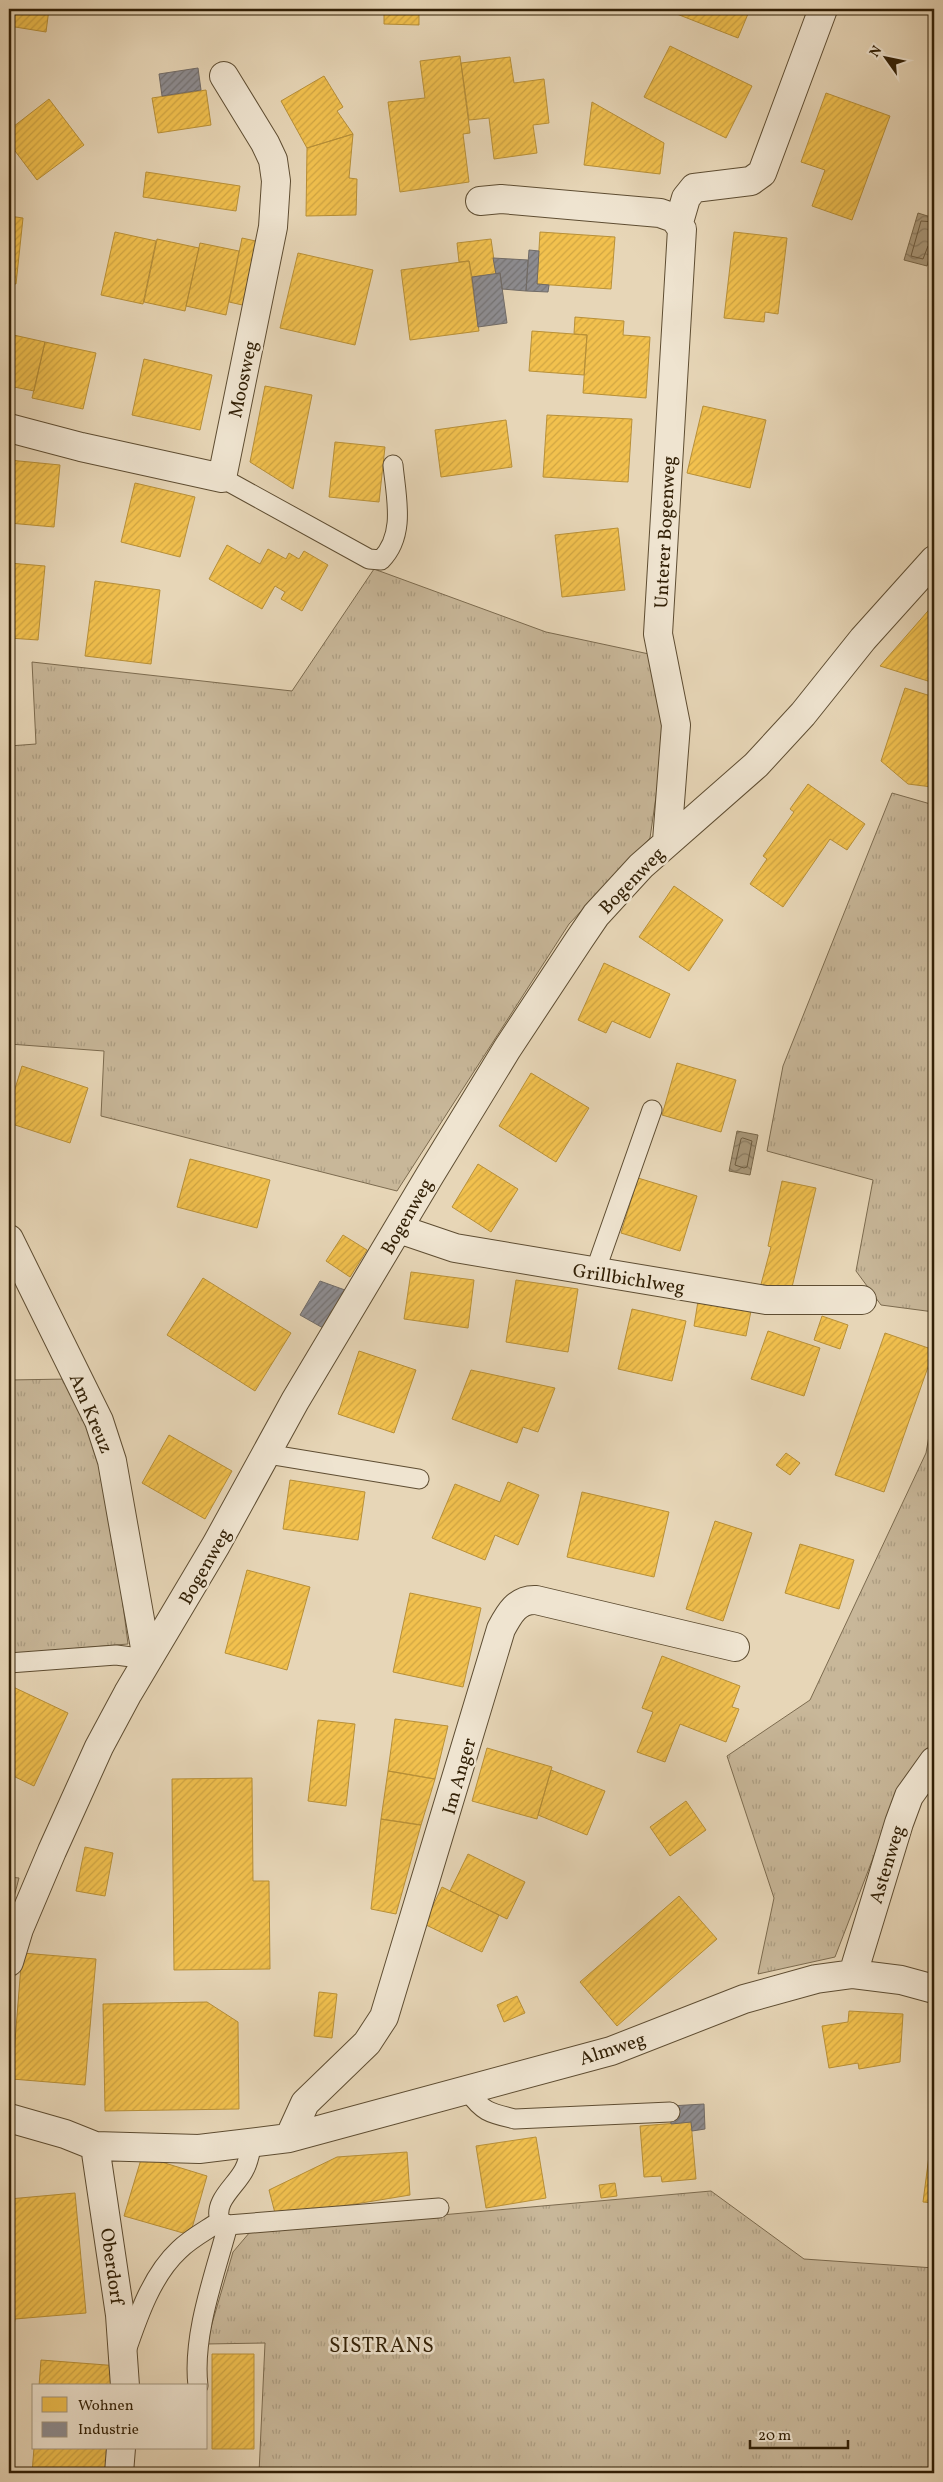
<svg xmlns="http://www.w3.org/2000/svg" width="943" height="2482" viewBox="0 0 943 2482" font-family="Vollkorn,serif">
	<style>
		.grass { fill: url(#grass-tufts); stroke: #7c6b4f }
		.water { fill: url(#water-waves); stroke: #79684b }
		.homes { fill: url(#homes-hatch); stroke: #b89038 }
		.industry { fill: url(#industry-hatch); stroke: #716c68 }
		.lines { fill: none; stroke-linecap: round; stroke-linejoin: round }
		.shore { stroke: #6d5c40; stroke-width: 1 }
		.lane-casing { stroke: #5e4d32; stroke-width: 21 }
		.street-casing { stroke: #5e4d32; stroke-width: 30 }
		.lane { stroke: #efe4d0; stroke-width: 19 }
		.street { stroke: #efe4d0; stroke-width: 28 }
		.labels { text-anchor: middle; stroke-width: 5; stroke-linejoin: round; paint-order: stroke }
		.street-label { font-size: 19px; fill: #311f05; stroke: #efe4d0 }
		.quarter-label { font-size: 21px; letter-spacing: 1px; fill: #311f05; stroke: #efe4d0 }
	</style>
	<defs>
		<pattern id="grass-tufts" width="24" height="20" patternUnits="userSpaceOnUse" patternTransform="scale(1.25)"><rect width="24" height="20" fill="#c8b799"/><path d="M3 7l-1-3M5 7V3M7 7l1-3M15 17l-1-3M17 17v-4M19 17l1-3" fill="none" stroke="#ac9d82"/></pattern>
		<pattern id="water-waves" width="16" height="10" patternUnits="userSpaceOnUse" patternTransform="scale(1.25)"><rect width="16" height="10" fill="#a9987a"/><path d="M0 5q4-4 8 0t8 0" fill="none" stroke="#8a7b62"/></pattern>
		<pattern id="homes-hatch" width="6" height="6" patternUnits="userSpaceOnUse" patternTransform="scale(1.25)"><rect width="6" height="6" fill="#f2c14e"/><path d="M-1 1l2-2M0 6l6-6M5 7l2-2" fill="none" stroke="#d0a543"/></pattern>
		<pattern id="industry-hatch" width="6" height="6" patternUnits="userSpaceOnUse" patternTransform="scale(1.25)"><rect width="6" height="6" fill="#8d8d92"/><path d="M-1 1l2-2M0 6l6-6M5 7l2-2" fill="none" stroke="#747375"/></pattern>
	</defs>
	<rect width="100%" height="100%" fill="#e7d6b7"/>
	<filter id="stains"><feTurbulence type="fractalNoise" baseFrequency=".004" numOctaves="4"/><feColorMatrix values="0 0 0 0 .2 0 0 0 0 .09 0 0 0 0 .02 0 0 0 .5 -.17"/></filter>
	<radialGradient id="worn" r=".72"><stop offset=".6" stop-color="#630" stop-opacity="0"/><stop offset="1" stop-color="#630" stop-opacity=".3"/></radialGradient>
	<path class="grass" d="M374 569 546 632 649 654 667 721 650 838 569 924 397 1191 101 1116 104 1051 9 1044V746L36 744 32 662 292 691Z
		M892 793 934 805V1312L881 1305 856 1271 873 1180 767 1151 783 1066Z
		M68 1379 104 1455 128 1644 9 1654V1380Z
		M934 1408V1789L893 1806 835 1957 758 1974 774 1898 727 1756 810 1700 926 1453Z
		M9 1877 19 1878 9 1916Z
		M711 2191 804 2259 934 2268V2473H259L265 2343 206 2344 233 2252 250 2232Z"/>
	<path class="water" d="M918 213 934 218V241L927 266 904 260Z
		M737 1131 758 1135 750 1175 729 1171Z"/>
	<path class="homes" d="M9 9H49L46 32 9 26Z
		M384 9H419V25L384 24Z
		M664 9H750L738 38Z
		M670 46 752 86 726 138 644 97Z
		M460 56 470 133 463 134 469 182 400 192 388 102 425 98 420 61Z
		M510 57 514 83 544 79 549 123 533 125 537 153 494 159 489 118 469 120 461 63Z
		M324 76 343 107 337 111 353 134 307 148 281 101Z
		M206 90 211 125 158 133 152 98Z
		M826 93 890 116 852 220 812 206 825 170 801 162Z
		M49 99 84 145 37 180 9 143V130Z
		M592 102 664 143 660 174 584 165Z
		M353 134 349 178 357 179 356 215 306 216 307 148Z
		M146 172 240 186 236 211 143 197Z
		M9 216 23 218 16 284 9 283Z
		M115 232 156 241 143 304 101 295Z
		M540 232 615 237 611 289 537 284Z
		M734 232 787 238 778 314 765 312 764 322 724 318Z
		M242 238 260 242 247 306 229 302Z
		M157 239 199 248 185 311 144 302Z
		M491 239 496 274 472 277 469 261 459 262 457 243Z
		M200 243 239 251 226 315 186 306Z
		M298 253 373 270 355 345 280 328Z
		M469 261 479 331 410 340 401 270Z
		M575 317 624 321 623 335 650 337 646 398 583 393 587 335 574 334Z
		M532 331 587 335 584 375 529 371Z
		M9 334 45 342 34 391 9 386Z
		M45 342 96 353 83 409 32 398Z
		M144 359 212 375 200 430 132 415Z
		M265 386 312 395 293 489 250 462Z
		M703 406 766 420 750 488 687 473Z
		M547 415 632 419 628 482 543 477Z
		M506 420 512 467 441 477 435 430Z
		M335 442 385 447 379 502 329 497Z
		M9 460 60 465 54 527 9 523Z
		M135 483 195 497 180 557 121 542Z
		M618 528 625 590 562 597 555 535Z
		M227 545 260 564 268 549 286 559 289 553 299 559 304 551 328 565 302 611 281 599 285 592 275 586 262 609 209 579Z
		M9 563 45 566 38 640 9 638Z
		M95 581 160 590 151 664 85 656Z
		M934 604V678L931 682 880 666Z
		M905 688 934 697V779L932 787 908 784 881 761Z
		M808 784 865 824 847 850 830 839 783 907 750 884 767 859 763 856 794 812 790 809Z
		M674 886 723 920 689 971 639 937Z
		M604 963 670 994 650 1038 612 1021 606 1033 578 1020Z
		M677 1063 736 1080 721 1132 662 1115Z
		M22 1066 88 1088 70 1143 9 1123V1108Z
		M531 1073 589 1108 556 1162 499 1126Z
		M190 1159 270 1180 257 1228 177 1207Z
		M478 1164 518 1189 491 1232 452 1207Z
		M638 1178 697 1196 680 1251 621 1233Z
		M782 1181 816 1188 792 1287 760 1288 771 1247 768 1246Z
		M343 1235 367 1250 350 1277 326 1261Z
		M411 1272 474 1280 468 1328 404 1319Z
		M203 1278 291 1333 255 1391 167 1335Z
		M516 1280 578 1289 568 1352 506 1342Z
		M698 1301 751 1311 746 1336 694 1326Z
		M632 1309 686 1321 672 1381 618 1369Z
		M822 1316 848 1325 840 1349 814 1340Z
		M768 1331 820 1348 804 1396 751 1379Z
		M885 1333 934 1350 884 1492 835 1475Z
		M359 1351 416 1370 394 1433 338 1414Z
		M471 1370 555 1388 538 1432 523 1427 517 1443 452 1419Z
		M169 1435 232 1471 205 1519 142 1483Z
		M786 1453 800 1463 790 1475 776 1465Z
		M290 1480 365 1492 358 1540 283 1529Z
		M508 1482 539 1495 518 1545 495 1535 485 1560 432 1538 455 1484 500 1502Z
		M582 1492 669 1512 654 1577 567 1557Z
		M715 1521 752 1533 723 1621 686 1609Z
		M800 1544 854 1560 839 1609 785 1593Z
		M247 1570 310 1587 287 1670 225 1653Z
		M410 1593 481 1608 463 1687 393 1672Z
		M662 1656 740 1686 732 1707 739 1709 726 1742 680 1724 665 1762 637 1752 653 1712 642 1708Z
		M9 1685 68 1713 34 1786 9 1774Z
		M395 1719 448 1726 435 1779 388 1771Z
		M318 1720 355 1724 346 1806 308 1801Z
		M487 1748 552 1767 537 1819 472 1801Z
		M551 1770 605 1791 587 1835 538 1815Z
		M388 1771 435 1779 421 1825 381 1819Z
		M252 1778 253 1881H269L270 1969 174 1970 172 1779Z
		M686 1801 706 1830 670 1856 650 1827Z
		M381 1819 421 1825 396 1914 371 1909Z
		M85 1847 113 1853 105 1896 76 1891Z
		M468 1854 525 1882 507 1919 450 1891Z
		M442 1887 499 1915 482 1952 424 1924Z
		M679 1896 717 1939 617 2026 580 1982Z
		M22 1953 96 1959 85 2085 12 2079Z
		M319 1992 337 1994 332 2038 314 2036Z
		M517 1996 525 2013 504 2022 497 2005Z
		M207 2002 238 2022 239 2109 105 2111 103 2004Z
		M849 2011 903 2014 900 2062 859 2069 858 2063 829 2068 822 2026 848 2022Z
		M934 2117V2203L923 2202Z
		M691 2122 696 2179 662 2182 661 2176 644 2177 640 2126Z
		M536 2137 546 2198 486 2208 476 2146Z
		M407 2152 410 2195 276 2217 269 2190 337 2157Z
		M142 2156 207 2176 190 2235 124 2216Z
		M615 2183 617 2196 601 2198 599 2185Z
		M75 2193 86 2313 15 2319 9 2362V2199Z
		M212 2354H254V2449H212Z
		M41 2360 119 2366 117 2386H39Z
		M34 2448H112L110 2473H32Z"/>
	<path class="industry" d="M198 68 201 90 162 96 159 74Z
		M529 250 539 251 537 284 549 285 548 292 526 291Z
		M493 258 528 260 526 291 502 289 500 273 496 274Z
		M500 273 507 323 478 327 472 277Z
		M320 1281 345 1290 323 1328 300 1315Z
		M704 2104 705 2129 692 2131 691 2122 671 2124 670 2106Z"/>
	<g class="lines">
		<path class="shore" d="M934 222 921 221 911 256 923 259 928 246 934 244
			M743 1138 752 1141 747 1167 744 1168 735 1165 741 1139Z"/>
		<g class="lane-casing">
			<path id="lane" d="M222 478 369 559 381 560C406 535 396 497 393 465
				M595 1272 652 1110
				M267 1454 419 1479
				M9 1663 116 1655 147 1659
				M467 2090C483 2112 489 2113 515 2119L670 2112
				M252 2143C250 2152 249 2161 244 2170 236 2186 213 2201 220 2221L228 2225 439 2208
				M126 2351C138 2316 152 2275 179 2250 191 2238 207 2230 220 2221
				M198 2386C192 2335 215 2274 228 2225"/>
		</g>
		<g class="street-casing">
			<path id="street" d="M480 201 501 199 660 213 674 218 682 229 658 634 676 725 667 841
				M679 222 686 198 694 188 751 181 762 173 823 9
				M9 428 81 447 222 478 273 227 276 181 273 160 265 143 224 76
				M399 1229 455 1248 766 1300H862
				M9 1239 99 1421 112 1461 147 1659
				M9 1962 19 1929 52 1851 99 1747 128 1693 216 1545 295 1401 430 1175 507 1049 579 940 596 915 641 866 756 765 803 714 863 639 934 560
				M853 1974 899 1823 909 1796 934 1761
				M9 2118 65 2134 95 2146 199 2149 289 2138 611 2051 744 1999 816 1979 853 1974 901 1980 934 1989
				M289 2138 305 2103 367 2043 384 2017 501 1629C509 1614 517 1599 536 1600L735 1647
				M95 2146 120 2315 125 2386
				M119 2473 121 2448"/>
		</g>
		<use href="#lane" class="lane"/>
		<use href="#street" class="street"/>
	</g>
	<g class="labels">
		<g class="street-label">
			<text transform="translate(242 379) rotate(-78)" y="7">Moosweg</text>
			<text transform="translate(664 532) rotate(-87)" y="7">Unterer Bogenweg</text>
			<text transform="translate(631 880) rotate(-46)" y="7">Bogenweg</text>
			<text transform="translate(406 1216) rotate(-60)" y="7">Bogenweg</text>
			<text transform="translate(629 1278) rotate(9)" y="7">Grillbichlweg</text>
			<text transform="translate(92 1413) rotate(67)" y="7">Am Kreuz</text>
			<text transform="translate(204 1566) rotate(-60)" y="7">Bogenweg</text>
			<text transform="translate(458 1776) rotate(-74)" y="7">Im Anger</text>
			<text transform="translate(886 1864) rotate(-73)" y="7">Astenweg</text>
			<text transform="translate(612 2048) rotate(-18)" y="7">Almweg</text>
			<text transform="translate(113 2266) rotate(82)" y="7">Oberdorf</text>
		</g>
		<g class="quarter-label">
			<text x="382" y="2352">SISTRANS</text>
		</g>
	</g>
	<rect width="943" height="2482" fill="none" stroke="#e7d6b7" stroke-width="30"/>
	<rect x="10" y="10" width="923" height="2462" fill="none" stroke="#311f05" stroke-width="2.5"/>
	<rect x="15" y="15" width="913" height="2452" fill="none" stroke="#311f05"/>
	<rect x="32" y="2384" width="175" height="65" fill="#efe4d0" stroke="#a3957f"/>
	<rect x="42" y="2397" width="25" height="15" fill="#f2c14e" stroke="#a3957f"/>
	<text x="78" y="2410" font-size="15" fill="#311f05">Wohnen</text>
	<rect x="42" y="2422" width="25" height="15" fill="#8d8d92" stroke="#a3957f"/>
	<text x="78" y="2434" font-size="15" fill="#311f05">Industrie</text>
	<g transform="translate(886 58) rotate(303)" stroke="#efe4d0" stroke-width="4" paint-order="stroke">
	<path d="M0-4L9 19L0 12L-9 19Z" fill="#311f05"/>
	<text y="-8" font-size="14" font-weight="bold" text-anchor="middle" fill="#311f05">N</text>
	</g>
	<path d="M750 2440v8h98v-8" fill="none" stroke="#311f05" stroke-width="2.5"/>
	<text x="758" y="2440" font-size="15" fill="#311f05" stroke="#efe4d0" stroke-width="4" paint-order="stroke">20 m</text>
	<rect width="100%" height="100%" filter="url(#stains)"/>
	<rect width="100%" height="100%" fill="url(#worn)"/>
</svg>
